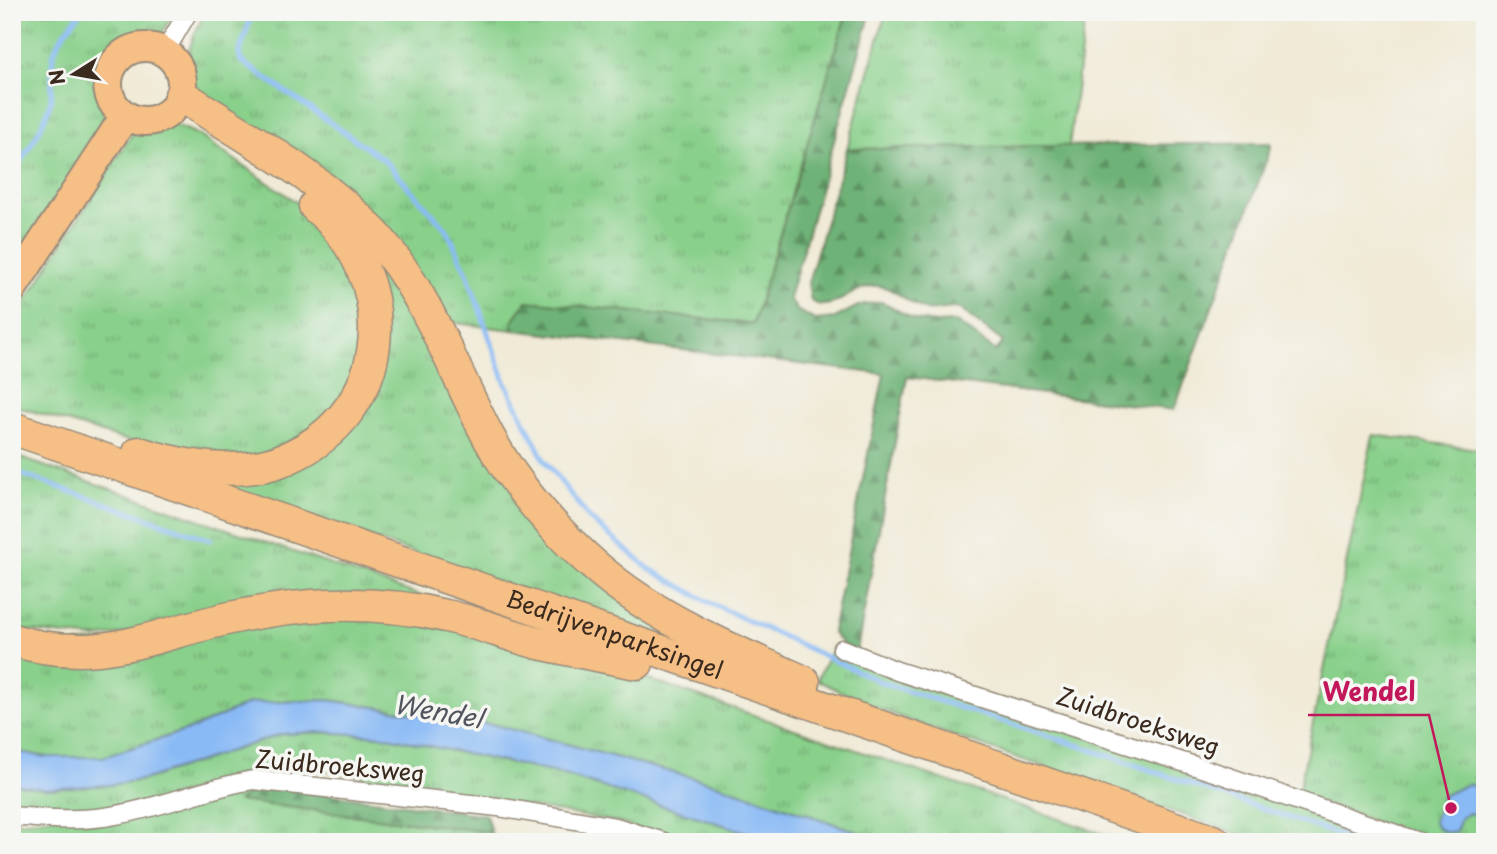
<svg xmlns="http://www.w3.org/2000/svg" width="1497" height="854" viewBox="0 0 1497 854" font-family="'Playpen Sans',sans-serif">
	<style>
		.grass { fill: url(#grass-tufts); stroke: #627d54; stroke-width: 2 }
		.forest { fill: url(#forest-firs); stroke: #546e4a; stroke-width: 2 }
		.water { fill: #89baf5; stroke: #62728a; stroke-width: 2 }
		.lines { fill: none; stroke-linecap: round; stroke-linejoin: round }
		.stream { stroke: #89baf5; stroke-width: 5 }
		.street-casing { stroke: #968a7a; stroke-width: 21 }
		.primary-casing { stroke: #968a7a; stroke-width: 32 }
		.highway-casing { stroke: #968a7a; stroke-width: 35 }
		.street { stroke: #fff; stroke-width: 18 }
		.primary { stroke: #f5bf86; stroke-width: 28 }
		.highway { stroke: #f5bf86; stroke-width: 32 }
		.labels { text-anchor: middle; stroke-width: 7; stroke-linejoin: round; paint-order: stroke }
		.street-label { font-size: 24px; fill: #3b2a1e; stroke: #f6f6f2 }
		.water-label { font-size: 26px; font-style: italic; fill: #52555e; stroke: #f6f6f2 }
		.leader { fill: none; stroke: #c2185b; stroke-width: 2.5 }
		.callout-dot { fill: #c2185b; stroke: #f6f6f2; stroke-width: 2.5 }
		.callout-label { font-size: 26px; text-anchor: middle; font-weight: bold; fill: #c2185b; stroke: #f6f6f2; stroke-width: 7; stroke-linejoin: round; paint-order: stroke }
	</style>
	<defs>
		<pattern id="grass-tufts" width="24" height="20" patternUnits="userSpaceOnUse" patternTransform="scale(1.75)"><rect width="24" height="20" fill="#89d08b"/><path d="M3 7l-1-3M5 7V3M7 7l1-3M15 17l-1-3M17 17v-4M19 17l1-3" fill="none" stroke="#71a971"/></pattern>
		<pattern id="forest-firs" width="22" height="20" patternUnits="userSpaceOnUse" patternTransform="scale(1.75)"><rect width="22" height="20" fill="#6eb277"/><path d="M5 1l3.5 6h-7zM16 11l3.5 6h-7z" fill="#5c9161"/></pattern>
	</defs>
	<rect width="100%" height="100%" fill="#f6f6f2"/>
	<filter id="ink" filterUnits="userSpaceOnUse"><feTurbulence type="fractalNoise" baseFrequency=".0143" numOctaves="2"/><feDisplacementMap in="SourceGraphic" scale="14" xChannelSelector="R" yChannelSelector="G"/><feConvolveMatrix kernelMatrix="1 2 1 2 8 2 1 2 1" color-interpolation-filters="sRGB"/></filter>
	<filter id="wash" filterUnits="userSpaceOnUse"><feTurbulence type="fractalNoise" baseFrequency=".00686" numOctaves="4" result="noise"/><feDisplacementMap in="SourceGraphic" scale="28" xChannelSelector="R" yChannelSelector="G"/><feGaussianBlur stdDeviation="1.57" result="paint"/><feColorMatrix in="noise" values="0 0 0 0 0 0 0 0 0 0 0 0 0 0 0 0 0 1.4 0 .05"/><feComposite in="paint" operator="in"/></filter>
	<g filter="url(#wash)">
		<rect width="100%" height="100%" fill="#f0ead6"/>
		<path class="grass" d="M12 12H173L163 32C146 40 124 41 110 56 91 78 109 100 102 122 83 177 44 226 12 274Z
			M205 12H847L753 324 527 301 512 322 514 330 439 321 421 287 194 94C182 58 189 45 205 12Z
			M886 12H1086L1069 146 847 149Z
			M173 124 197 134 305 208 340 241 370 338 332 420 257 458 154 449 12 405V323L134 131Z
			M351 217 554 534 798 685 127 454 239 475 367 391Z
			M1373 435 1485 450V790L1467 784 1461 818 1469 813 1485 816V842H1433L1298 795Z
			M12 455 471 613 384 599 94 638 12 629Z
			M379 613 597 662 1127 842H888L716 784 495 725 328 700 250 703 194 728 103 757H47L12 751V650Z
			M833 647 853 657 1404 842H1262L928 727 871 706 817 680Z
			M322 732 383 736 561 774 778 842H681L617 822 319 769 264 768 142 806 82 814 12 811V784L47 789 109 785 146 779 282 734Z
			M259 785 239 801 491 832 494 842H12V823Z"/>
		<path class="forest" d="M847 12H871L789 298 798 311 815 320 835 318 860 305 882 302 915 320 936 323 956 322 996 351 1003 342 960 309C949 306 938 312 927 310 906 305 895 284 872 286 850 288 832 315 811 301L808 283 847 149 1270 143 1271 148 1174 410 907 377 857 650 844 646 832 632 884 374 514 330 512 322 527 301 753 324Z
			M259 785 486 815 491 832 239 801Z"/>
		<path class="water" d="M328 700 495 725 716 784 888 842H778L561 774 383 736 322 732 282 734 146 779 109 785 47 789 12 784V751L47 757H103L194 728 250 703Z
			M1467 784 1485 790V816L1469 813 1461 818 1456 832C1447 834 1439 831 1434 822L1442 796Z"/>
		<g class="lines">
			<path class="stream" d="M251 17 239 54 241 61 383 159 447 230 467 273 505 382 544 460 590 519 648 568 710 603 883 683 1074 744 1360 842
				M12 174C26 153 41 132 49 107 55 90 49 70 54 53 58 38 72 24 81 12
				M12 471 211 540"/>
		</g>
	</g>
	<g filter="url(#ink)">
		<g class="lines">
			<g class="street-casing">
				<path id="street" d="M164 53 188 12
					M842 649 897 671 1217 773 1419 842
					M12 816C46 819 82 822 116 815 162 807 206 788 253 780L498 807 616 827 664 842"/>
			</g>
			<g class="primary-casing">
				<path id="primary" d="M108 84a37 37 0 1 1 74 0a37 37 0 1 1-74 0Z
					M12 289 125 116"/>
			</g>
			<g class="highway-casing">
				<g id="highway">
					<path d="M181 95C245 137 321 177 374 234 427 292 452 368 488 436 523 501 588 569 651 607 699 637 752 659 804 682"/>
					<path id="s1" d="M12 428 1215 842"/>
					<path d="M139 453C184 467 241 477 285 459 395 413 403 278 315 206"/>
					<path d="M12 640C99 666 148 636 230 618 263 611 297 606 330 605 369 604 408 607 446 616 479 623 510 636 543 644 574 651 606 657 637 663"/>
				</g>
			</g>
			<use href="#street" class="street"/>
			<use href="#primary" class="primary"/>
			<use href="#highway" class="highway"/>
		</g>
	</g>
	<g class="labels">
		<g class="street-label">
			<text dy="8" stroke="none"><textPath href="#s1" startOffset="637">Bedrijvenparksingel</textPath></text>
			<text transform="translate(1138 722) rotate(18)" y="8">Zuidbroeksweg</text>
			<text transform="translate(340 767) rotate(5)" y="8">Zuidbroeksweg</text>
		</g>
		<g class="water-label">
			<text transform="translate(438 712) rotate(10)" y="9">Wendel</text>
		</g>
	</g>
	<path class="leader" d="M1451 808L1429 715H1308"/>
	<circle class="callout-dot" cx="1451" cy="808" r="7"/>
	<g class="callout-label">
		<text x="1369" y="701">Wendel</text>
	</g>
	<rect width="1497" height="854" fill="none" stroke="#f6f6f2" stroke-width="42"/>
	<g transform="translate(74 74) rotate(259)" stroke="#f6f6f2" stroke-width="5" paint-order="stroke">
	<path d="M0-5L12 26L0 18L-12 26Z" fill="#3b2a1e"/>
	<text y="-10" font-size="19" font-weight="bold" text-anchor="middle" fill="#3b2a1e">N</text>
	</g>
</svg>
